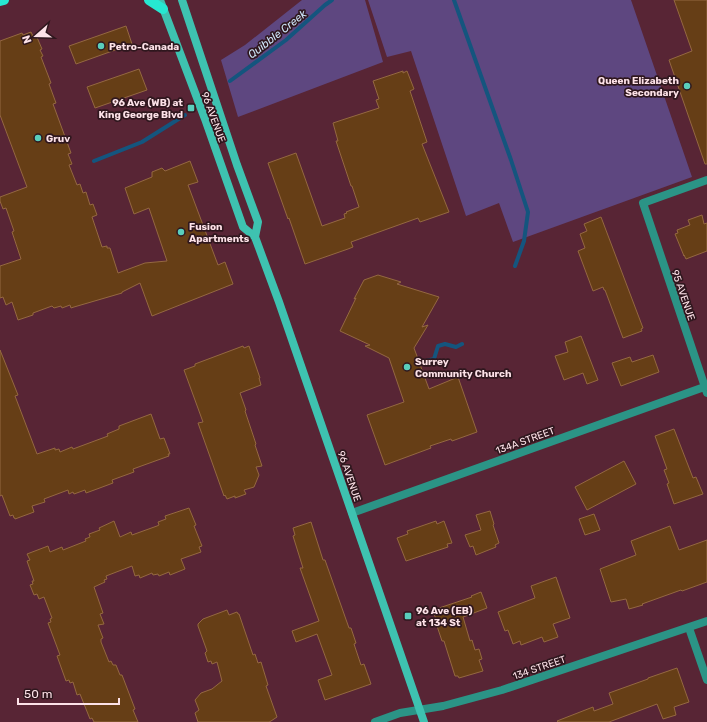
<svg xmlns="http://www.w3.org/2000/svg" width="707" height="722" viewBox="0 0 707 722" font-family="Rubik,sans-serif">
	<style>
		.green { fill: #5e4780 }
		.lines { fill: none; stroke-linecap: round; stroke-linejoin: round }
		.stream { stroke: #14557e; stroke-width: 4 }
		.building { fill: #663e16; stroke: #946841 }
		.minor { stroke: #2b9486; stroke-width: 8 }
		.tertiary { stroke: #2b9486; stroke-width: 8 }
		.secondary { stroke: #3ec2b0; stroke-width: 8 }
		.primary { stroke: #26e8d1; stroke-width: 10 }
		.poi-dot { fill: #5acebc; stroke: #2f171e; stroke-width: 1.5 }
		.labels { text-anchor: middle; stroke-width: 3.5; stroke-linejoin: round; paint-order: stroke }
		.poi-label { font-size: 10px; font-weight: bold; fill: #fde2e8; stroke: #2f171e; text-anchor: start }
		.street-label { font-size: 10px; fill: #fde2e8; stroke: #2f171e }
		.water-label { font-size: 11px; font-style: italic; fill: #cfe7fb; stroke: #2f171e }
	</style>
	<rect width="100%" height="100%" fill="#582535"/>
	<path class="green" d="M302 0H365L383 62 238 117 221 60 245 45Z
		M368 0H631L692 177 513 242 499 203 466 216 411 51 387 57Z"/>
	<g class="lines">
		<path class="stream" d="M454 0 511 160 528 212 524 241 515 266
			M230 81 286 40 325 5 332 0
			M94 161 142 142 185 115
			M422 362 434 359 438 346 445 344 456 347 462 344"/>
	</g>
	<path class="building" d="M674 0H707V164H705L669 60 692 51Z
		M126 26 132 44 76 64 69 46Z
		M31 32 33 36 36 35 42 49 40 50 43 56 41 57 51 83 49 84 56 103 53 104 71 153 68 154 72 164 69 165 77 185 80 184 83 193 86 192 90 205 93 204 97 215 92 217 102 247 107 246V248H110L118 273 145 263 167 261 149 208 134 214 125 188 152 177V172L162 168 165 171 190 161 198 182 188 185 218 265 225 262 233 284 152 316 140 283 122 292V293L74 307 71 308 70 305 62 308 61 306 54 308 52 306 33 313V315L18 320 12 302 6 305 3 297 0 298V266L21 259 12 232 14 231 6 208 3 209 0 201V197L27 187 0 115V41L22 33 23 35Z
		M139 69 147 90 95 108 87 87Z
		M403 71V73L407 71 414 89 410 91 427 142 422 144 449 212 420 222 418 218 351 242 353 247 348 249 305 264 289 218 288 219 268 163 296 153 322 226 345 218 344 214 347 213 346 212 359 207 352 186H351L336 141H338L333 123 342 120 379 108 376 100 379 99 373 81Z
		M702 215 704 224 707 223V251L686 259 684 255V256L675 234 678 233 677 230 690 225 688 220Z
		M601 217 643 328 641 329 642 331 623 338 605 290H604L603 287 593 291 578 251 585 248 580 234 587 231 584 224Z
		M378 275 401 282 397 284 439 297 422 327 428 325 414 348 429 389 458 377 477 432 452 441 451 439 430 446 431 448 385 465 367 415 404 402 389 358 365 346 370 345 340 331 356 298 354 299 364 280Z
		M581 336 598 380 587 384 583 373 564 380 555 356 568 352 565 342Z
		M243 346 244 348 249 346 260 378H259L261 385 240 393 246 410 245 411 256 444 255 445 262 466 256 467 259 475 254 487 244 490 246 494 235 498V496L227 499 225 495 224 496 198 423 203 422 184 370 195 366V364Z
		M0 350 18 395 15 396 37 454 55 448V450L59 449 60 452 72 447 73 449 108 436 107 434 119 429V426L151 414 160 439 164 438 170 454H168L169 456 133 469 134 472 112 480 113 483 97 489 86 493 85 490 74 494 73 492 69 494 68 490 44 499 45 502 32 506 34 512 15 519V518H14L13 515 10 516 2 495 0 496Z
		M653 355 659 372 621 386 612 363 630 357 632 362Z
		M674 429 693 478 696 477 703 494 674 504 667 484 669 483 664 470 667 469 655 436Z
		M624 461 636 484 587 510 575 487Z
		M189 508 196 525 194 526 202 546 199 547 201 552 181 559 185 569 170 575 169 572 159 576 158 574 153 575 152 573 140 578 139 575 135 576 132 566 106 576 107 579 104 580 105 582 94 587 103 613 100 614 104 624 98 625 103 638 101 639V642L109 662 111 661 113 665H116L120 675H122L135 709 133 710 138 722H94L92 718 90 719 80 694 77 695 73 682 70 683 69 680 66 681 57 656 60 655 48 623 51 622 50 619 52 618 44 597 39 599 37 594 34 595 30 585 33 584 32 581H34L27 561 30 560 27 554 48 546 50 552 62 547 63 550 86 541 85 539 90 537 89 534 100 530 99 528 114 521 120 537 131 532 132 535 157 526 159 525 158 522 166 519 165 516Z
		M490 511 494 524 493 525 499 543 495 545 496 547 476 555 473 546 470 547 465 535 481 530 476 515Z
		M594 514 600 530 585 535 579 519Z
		M436 521 437 524 444 521 452 543 447 544 448 547 406 561 397 538 408 534 407 531Z
		M311 522 323 560H325L349 628H351L356 643 354 644 361 665 364 664 371 684 325 700 318 680 332 675 317 634 296 642 292 631 319 621 300 568H303L293 536 295 535 293 528Z
		M670 526 679 550 707 540V582L682 591 681 590 642 604 643 605 629 609 626 599 611 602 600 569 636 555 631 541Z
		M556 577 570 618 553 624 558 637 544 642 542 637 521 645 520 641 513 644 508 630 505 631 498 612 535 598 531 586Z
		M481 592 487 608 463 617 470 641 472 640 475 650 479 649 482 659 479 660 483 671 459 678 458 676H455L444 641H442L436 623H437L433 610 472 597 471 596Z
		M227 610 229 615 237 612 238 614H239L253 655 255 654 258 663 261 662 268 685 266 686 277 717 271 721 269 722H198L195 713 199 710 195 700 201 693 212 689 222 681 217 662 212 664 211 661 208 662 205 653 207 651 198 626V624L203 619Z
		M677 668 689 702 674 707 676 715 663 719 657 704 609 722H558L557 721 593 707 594 711 613 704 609 693 648 679V678Z"/>
	<g class="lines">
		<path class="minor" d="M707 180 643 203 707 393
			M352 513 528 450 707 386
			M689 628 707 680"/>
		<path class="tertiary" d="M375 722 400 713 443 706 502 690 707 621"/>
		<path class="secondary" d="M160 0 205 119 243 227 255 237 279 302 424 722
			M182 0 237 165 258 222 255 237"/>
		<path class="primary" d="M149 0 163 9
			M0 1 4 0"/>
	</g>
	<g class="poi-dot">
		<circle cx="101" cy="46" r="4"/>
		<circle cx="687" cy="86" r="4"/>
		<rect x="187" y="104" width="8" height="8" rx="2"/>
		<circle cx="38" cy="138" r="4"/>
		<circle cx="181" cy="232" r="4"/>
		<circle cx="407" cy="367" r="4"/>
		<rect x="404" y="612" width="8" height="8" rx="2"/>
	</g>
	<g class="labels">
		<g class="poi-label">
			<text x="109" y="50">Petro-Canada</text>
			<text x="679" y="84" text-anchor="end">Queen Elizabeth<tspan x="679" dy="12">Secondary</tspan></text>
			<text x="183" y="106" text-anchor="end">96 Ave (WB) at<tspan x="183" dy="12">King George Blvd</tspan></text>
			<text x="46" y="142">Gruv</text>
			<text x="189" y="230">Fusion<tspan x="189" dy="12">Apartments</tspan></text>
			<text x="415" y="365">Surrey<tspan x="415" dy="12">Community Church</tspan></text>
			<text x="416" y="614">96 Ave (EB)<tspan x="416" dy="12">at 134 St</tspan></text>
		</g>
		<g class="street-label">
			<text transform="translate(214 117) rotate(70)" y="4">96 AVENUE</text>
			<text transform="translate(684 295) rotate(71)" y="4">95 AVENUE</text>
			<text transform="translate(525 440) rotate(-20)" y="4">134A STREET</text>
			<text transform="translate(350 476) rotate(71)" y="4">96 AVENUE</text>
			<text transform="translate(539 667) rotate(-19)" y="4">134 STREET</text>
		</g>
		<g class="water-label">
			<text transform="translate(277 34) rotate(-38)" y="4">Quibble Creek</text>
		</g>
	</g>
	<g transform="translate(36 36) rotate(250)" stroke="#2f171e" stroke-width="3" paint-order="stroke">
	<path d="M0-3L7 15L0 10L-7 15Z" fill="#fde2e8"/>
	<text y="-6" font-size="11" font-weight="bold" text-anchor="middle" fill="#fde2e8">N</text>
	</g>
	<path d="M18 698v6h101v-6" fill="none" stroke="#fde2e8" stroke-width="2"/>
	<text x="24" y="698" font-size="12" fill="#fde2e8" stroke="#2f171e" stroke-width="3" paint-order="stroke">50 m</text>
</svg>
